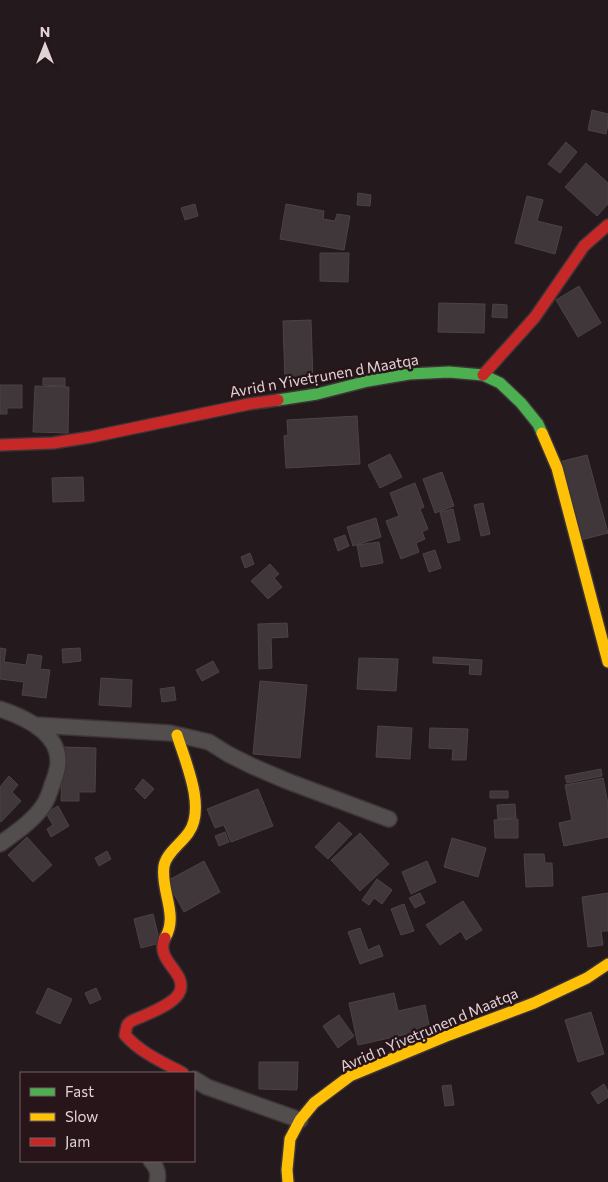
<svg xmlns="http://www.w3.org/2000/svg" width="608" height="1182" viewBox="0 0 608 1182" font-family="Commissioner,sans-serif">
	<style>
		.building { fill: #40373b; stroke: #4b4346 }
		.lines { fill: none; stroke-linecap: round; stroke-linejoin: round }
		.street-casing { stroke: #3d3437; stroke-width: 18 }
		.fast-casing { stroke: #3d3437; stroke-width: 14 }
		.slow-casing { stroke: #3d3437; stroke-width: 14 }
		.jam-casing { stroke: #3d3437; stroke-width: 14 }
		.street { stroke: #524e4d; stroke-width: 15 }
		.fast { stroke: #4caf50; stroke-width: 11 }
		.slow { stroke: #ffc107; stroke-width: 11 }
		.jam { stroke: #c62828; stroke-width: 11 }
		.labels { text-anchor: middle; stroke-width: 5; stroke-linejoin: round; paint-order: stroke }
		.street-label { font-size: 15px; fill: #e0d3d5; stroke: #28151a }
	</style>
	<rect width="100%" height="100%" fill="#24191c"/>
	<path class="building" d="M592 110 608 114V125L606 134 588 130Z
		M566 142 577 152 560 173 548 164Z
		M586 163 608 183V204L597 216 565 187Z
		M358 193 371 195 370 206 357 205Z
		M527 196 543 200 537 221 562 227 555 254 515 243Z
		M195 204 198 216 185 220 181 208Z
		M286 204 324 211 323 219 335 221 337 214 350 216 344 250 280 239Z
		M320 253H349L348 282 320 281Z
		M579 286 601 323 578 337 556 300Z
		M439 303 485 304 484 333 438 332Z
		M493 304 507 305V318L492 317Z
		M311 320 313 380 285 381 283 321Z
		M43 378H65V386L43 385Z
		M0 385H22V408H7V414H0Z
		M35 386 69 387 68 433 33 432Z
		M357 416 360 464 286 468 284 436 288 435 287 420Z
		M390 454 402 477 380 488 368 465Z
		M587 455 608 533 577 541 555 463Z
		M442 472 454 506 435 513 423 479Z
		M83 477 84 501 53 502 52 478Z
		M415 483 424 507 420 509 428 529 422 532 425 539 416 543 419 552 401 559 386 521 399 516 390 493Z
		M483 503 490 534 481 536 474 505Z
		M453 509 460 540 448 543 440 512Z
		M376 518 381 537 353 546 347 527Z
		M345 535 349 546 338 551 334 539Z
		M379 542 383 563 361 567 357 545Z
		M435 550 441 568 429 572 423 554Z
		M250 553 254 564 245 568 241 557Z
		M270 564 279 574 274 578 282 587 268 599 251 581Z
		M287 623 288 637 271 638 272 668 259 669 258 624Z
		M0 648 6 649 4 662 26 665 28 654 42 656 40 669 50 670 46 698 22 695 24 682 0 679Z
		M80 648 81 661 63 663 62 649Z
		M433 657 482 660 481 675 469 674 470 665 433 663Z
		M359 658 398 659 396 691 357 689Z
		M213 661 219 672 202 681 196 670Z
		M101 678 132 680 131 707 99 705Z
		M260 681 307 685 300 758 253 754Z
		M174 687 176 700 162 702 160 689Z
		M378 726 412 728 410 759 376 757Z
		M430 728 468 729 466 760H452L453 749 429 748Z
		M62 747 96 748 95 792H79V801H61Z
		M601 769 602 776 567 783 565 776Z
		M9 776 18 785 12 792 21 801 1 822 0 821V787Z
		M603 778 608 804V837L564 846 559 823 572 820 565 785Z
		M143 779 154 789 145 799 135 789Z
		M258 789 273 826 231 842 224 825 215 828 207 809Z
		M490 791H508V798H490Z
		M515 804 516 818 498 819 497 805Z
		M58 806 69 826 51 837 47 829 53 825 46 813Z
		M518 819V838H495L494 820Z
		M339 822 352 834 328 859 315 847Z
		M225 832 229 842 219 846 215 836Z
		M360 833 389 864 360 891 331 860Z
		M27 837 52 865 33 882 8 855Z
		M452 838 486 848 478 877 444 867Z
		M107 851 111 859 99 866 95 858Z
		M524 854H544L545 863H552L553 886 526 887Z
		M204 861 220 892 184 912 167 881Z
		M427 861 436 882 411 894 402 872Z
		M377 879 392 890 382 904 374 898 369 905 362 900Z
		M420 893 425 903 415 908 409 898Z
		M608 893V931H601L603 945 588 947 582 897Z
		M463 901 482 930 466 940 461 931 440 945 426 925Z
		M404 904 414 931 401 935 391 909Z
		M153 914 160 943 141 948 134 919Z
		M360 928 368 950 379 945 383 956 360 964 348 932Z
		M48 988 72 999 60 1024 36 1013Z
		M96 988 101 999 90 1004 85 993Z
		M394 993 398 1011 425 1005 430 1029 358 1045 349 1003Z
		M591 1012 604 1054 578 1062 565 1020Z
		M339 1015 354 1036 338 1048 323 1026Z
		M259 1062H298L297 1090 259 1089Z
		M604 1084 608 1091V1097L598 1104 591 1093Z
		M451 1085 454 1105 445 1106 442 1086Z"/>
	<g class="lines">
		<g class="street-casing">
			<path id="street" d="M0 709C24 717 59 732 58 762 58 770 55 777 52 785 50 792 47 800 43 806 33 821 15 833 0 844
				M36 725 170 733 209 742 228 754 252 766 287 781 389 819
				M194 1079 207 1087 300 1120
				M151 1161C157 1167 159 1173 157 1182"/>
		</g>
		<g class="fast-casing">
			<path id="fast" d="M278 400 317 394 368 381 409 374 449 372 483 375 500 383 521 403 538 424 542 433"/>
		</g>
		<g class="slow-casing">
			<path id="slow" d="M542 433 557 468 608 662
				M165 938C179 915 160 890 164 866 166 853 182 843 189 832 206 807 185 761 177 735
				M288 1182 287 1170 290 1139 300 1120 314 1103 350 1076 449 1035 534 1003 587 978 608 964"/>
		</g>
		<g class="jam-casing">
			<path id="jam" d="M483 375 535 317 584 246 608 225
				M0 445 53 443 91 437 249 404 278 400
				M165 938C154 960 187 972 180 991 176 1003 152 1012 141 1017 137 1019 131 1020 128 1024 126 1027 126 1031 125 1035 141 1053 162 1062 183 1073"/>
		</g>
		<use href="#street" class="street"/>
		<use href="#fast" class="fast"/>
		<use href="#slow" class="slow"/>
		<use href="#jam" class="jam"/>
	</g>
	<g class="labels">
		<g class="street-label">
			<text transform="translate(324 376) rotate(-10)" y="5">Avrid n Yivetṛunen d Maatqa</text>
			<text transform="translate(429 1030) rotate(-23)" y="5">Avrid n Yivetṛunen d Maatqa</text>
		</g>
	</g>
	<rect x="20" y="1072" width="175" height="90" fill="#28151a" stroke="#726165"/>
	<rect x="30" y="1088" width="25" height="8" fill="#4caf50" stroke="#726165"/>
	<text x="65" y="1097" font-size="15" fill="#e0d3d5">Fast</text>
	<rect x="30" y="1113" width="25" height="8" fill="#ffc107" stroke="#726165"/>
	<text x="65" y="1122" font-size="15" fill="#e0d3d5">Slow</text>
	<rect x="30" y="1138" width="25" height="8" fill="#c62828" stroke="#726165"/>
	<text x="65" y="1147" font-size="15" fill="#e0d3d5">Jam</text>
	<g transform="translate(45 45)" stroke="#28151a" stroke-width="4" paint-order="stroke">
	<path d="M0-4L9 19L0 12L-9 19Z" fill="#e0d3d5"/>
	<text y="-8" font-size="14" font-weight="bold" text-anchor="middle" fill="#e0d3d5">N</text>
	</g>
</svg>
